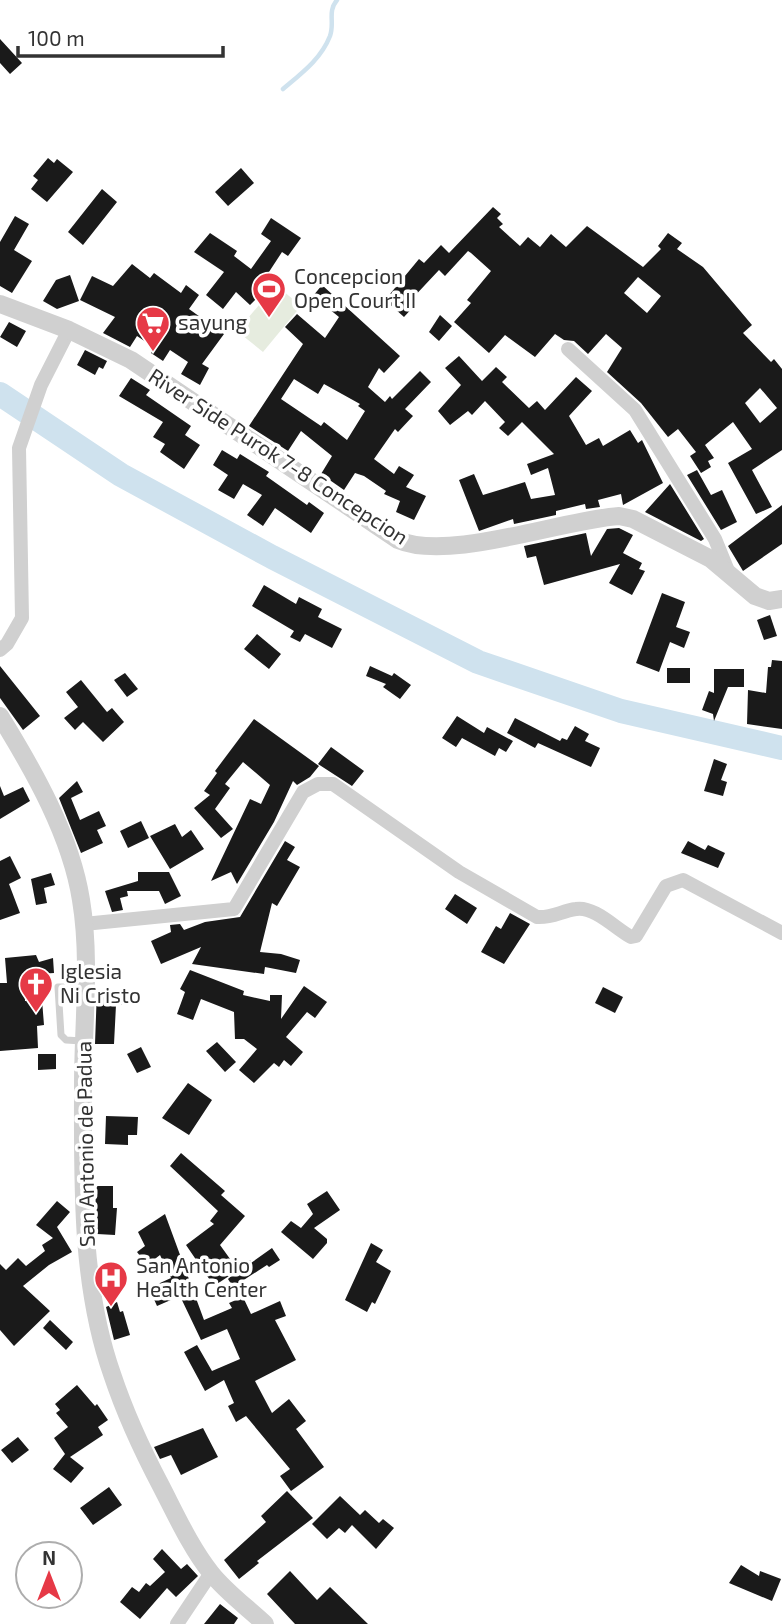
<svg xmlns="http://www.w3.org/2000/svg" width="782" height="1624" viewBox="0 0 782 1624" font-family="'Exo 2',sans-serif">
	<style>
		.green { fill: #e6ecdf }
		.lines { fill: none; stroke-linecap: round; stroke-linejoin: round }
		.stream { stroke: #cfe2ee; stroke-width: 4.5 }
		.river { stroke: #cfe2ee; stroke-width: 24 }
		.building { fill: #1a1a1a; fill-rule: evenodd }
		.service { stroke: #d0d0d0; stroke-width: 7 }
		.minor { stroke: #d0d0d0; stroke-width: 14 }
		.tertiary { stroke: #d0d0d0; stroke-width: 18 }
		.labels { text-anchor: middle; stroke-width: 7; stroke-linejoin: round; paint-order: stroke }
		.poi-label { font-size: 21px; fill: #333; stroke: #fff; text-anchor: start }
		.street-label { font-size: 21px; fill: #333; stroke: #fff }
	</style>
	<rect width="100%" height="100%" fill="#fff"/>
	<path class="green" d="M276 285 301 306 263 352 237 331Z"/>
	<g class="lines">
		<path class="stream" d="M283 89C302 73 321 59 330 36 335 22 327 12 337 0"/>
		<path class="river" d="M0 394 121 475 272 557 478 662 621 711 782 748"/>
	</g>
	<path class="building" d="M0 39 22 63 10 74 0 63Z
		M48 158 54 163 57 159 73 172 47 202 31 189 38 180 33 176Z
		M241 168 254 183 228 206 215 192Z
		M102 189 117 202 83 245 68 232Z
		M493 207 501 214 497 218 503 224 499 227 520 246 528 237 540 247 551 234 566 247 587 226 643 267 661 249 658 246 668 233 682 243 677 249 703 267 752 325 743 333 771 362 774 359 782 369V450L752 470 772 507 756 514 728 463 752 449 733 422 705 445 714 458 708 461 711 467 701 473 690 456 696 452 678 429 668 437 641 403 607 372 622 348 606 334 588 354 574 341 564 340 555 334 535 357 505 335 489 353 454 322 471 303 467 300 491 271 471 253 468 251 445 276 439 270 410 301 415 305 404 317 385 300 419 259 424 263 441 245 449 253ZM638 277 661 296 647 313 624 293ZM760 388 777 408 760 423 745 403Z
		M15 216 29 224 14 250 32 261 12 293 0 286V242Z
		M271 218 301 238 288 256 282 252 267 275 274 281 250 305 236 292 223 309 206 295 224 272 194 252 210 233 237 251 234 256 251 269 271 241 261 234Z
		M132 264 150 278 154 273 181 293 186 285 199 295 189 309 224 334 202 364 209 368 200 385 181 374 188 362 170 350 163 361 151 353 155 348 137 336 130 347 103 333 115 317 80 300 92 276 113 286Z
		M70 275 79 301 57 309 43 301 56 280Z
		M322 285 400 356 384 373 379 368 368 387 385 402 390 396 392 399 420 371 431 382 405 409 413 416 398 432 395 429 374 459 394 474 399 466 414 475 406 487 426 496 414 520 396 512 400 501 384 494 386 491 364 476 355 473 344 490 321 474 332 456 301 431 288 451 249 426 303 344 285 327 297 314 325 338 339 317 313 296ZM294 379 318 394 324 384 360 404 358 406 365 411 347 440 324 422 321 426 281 399Z
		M440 315 452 326 439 341 429 332Z
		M9 322 26 331 17 347 0 337Z
		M85 350 107 361 103 369 99 367 95 375 77 365Z
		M459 356 482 381 496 367 507 377 502 382 529 408 537 401 545 410 576 377 592 391 569 416 586 445 599 438 603 446 630 430 638 443 642 440 663 483 623 505 621 494 598 500 600 507 586 509 585 504 556 511V515L514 524 513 519 479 531 459 480 474 474 483 495 525 482 531 499 555 495 548 468 531 475 527 464 554 454 522 422 508 436 499 428 505 422 485 401 472 415 468 411 450 425 438 411 461 385 445 368Z
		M131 378 150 390 146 395 191 426 185 435 200 445 184 469 160 452 165 444 153 437 163 422 119 396Z
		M222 450 237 459 240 454 269 472 266 476 307 505 309 502 324 513 311 533 275 508 263 526 247 515 262 495 243 484 234 499 218 490 228 475 213 465Z
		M697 470 711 495 722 490 737 522 721 530 687 475Z
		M670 484 704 539 701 541 645 512Z
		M782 505V544L743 571 728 546Z
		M619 528 633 535 623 553 642 563 639 569 645 571 632 595 609 583 620 564 544 585 536 556 527 558 524 546 586 533 591 556 607 529Z
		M264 585 296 604 299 597 322 609 318 617 342 629 332 648 305 634 300 642 290 637 294 631 252 606Z
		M662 593 685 602 676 627 690 632 684 648 670 642 659 672 636 663Z
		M770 615 777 636 764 640 757 620Z
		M257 634 281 654 269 669 244 649Z
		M772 660 782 661V729L747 724 748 690 766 693 768 667H771Z
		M0 666 40 716 23 730 0 698Z
		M370 666 392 676 394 673 411 685 400 699 383 687 386 684 366 676Z
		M667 668H690V683H667Z
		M714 669H744V687H728L714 721 713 714 702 710 709 691 714 693Z
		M125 673 138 689 127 697 114 680Z
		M81 680 107 712 112 708 124 722 103 742 83 722 75 730 64 718 78 707 66 692Z
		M457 716 484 733 487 727 513 741 506 752 499 748 495 756 462 738 456 747 442 738Z
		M515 718 560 741 562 738 567 740 575 726 589 734 585 741 600 748 591 767 538 743 535 748 507 733Z
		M254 719 319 766 310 777 297 785 293 781 274 822 237 884 231 872 211 881 250 799 261 804 270 785 243 762 225 784 230 788 215 809 233 829 221 838 194 808 210 795 204 791 217 773 215 771Z
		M331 747 364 771 352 786 318 764Z
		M714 759 727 764 721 780 727 782 723 796 704 791Z
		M77 781 83 792 71 798 80 820 99 811 106 826 97 830 103 843 81 853 59 798Z
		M0 786 4 796 23 787 30 801 0 819Z
		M141 821 149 838 128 848 120 831Z
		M175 824 182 837 191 830 204 849 170 869 150 836Z
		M285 841 295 847 287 860 300 867 277 906 272 903 260 952 281 954 300 960 296 973 265 967 264 974 192 964 201 947 161 964 151 941 171 932 170 925 180 924 184 930 205 922 240 917Z
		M688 841 705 850 708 845 725 853 718 868 681 853Z
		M10 856 21 878 9 884 20 913 0 920V861Z
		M138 872H169L181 896 165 904 159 891H127L128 896 120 898 123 910 112 912 105 891 138 881Z
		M51 873 55 885 44 888 47 903 36 905 31 879Z
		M455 894 477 908 467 924 445 909Z
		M510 913 530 924 504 964 481 952 496 926 501 929Z
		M36 955 39 962 53 958 54 973 24 975 25 1001 42 1000 44 1025 37 1026 38 1048 0 1051V983H7L5 958Z
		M190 970 244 991 243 995 270 1001V995H282L281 1019 304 986 327 1002 315 1018 307 1012 286 1037 303 1052 291 1066 284 1060 279 1067 274 1063 254 1083 239 1070 257 1049 244 1039H235L234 1012 201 999 193 1020 177 1014 185 992 180 989Z
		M603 987 623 997 615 1013 595 1003Z
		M97 989 132 991V1005H116L114 1044H95Z
		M217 1042 236 1062 225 1072 206 1051Z
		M141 1047 151 1067 137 1073 127 1054Z
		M38 1054H56V1069L38 1070Z
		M188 1083 212 1100 189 1135 162 1118Z
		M106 1116 138 1117 137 1135H128V1145L105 1144Z
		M181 1153 225 1191 221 1195 245 1216 220 1245 238 1270 214 1286 186 1245 214 1224 210 1221 218 1211 170 1166Z
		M95 1186H113V1208H117L115 1235 97 1234Z
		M327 1191 340 1210 314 1228 327 1239V1243L313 1259 281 1232 291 1221 301 1228 313 1214 307 1204Z
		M57 1201 70 1212 57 1227 72 1252 49 1265 23 1286 50 1311 14 1346 0 1330V1264L6 1270 18 1258 26 1266 45 1251 42 1245 53 1238 36 1225Z
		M165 1214 204 1320 232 1308 229 1303 243 1297 251 1314 280 1301 286 1316 275 1320 296 1360 255 1381 272 1413 289 1399 306 1421 296 1429 324 1467 291 1491 280 1476 290 1469 246 1416 236 1422 228 1406 234 1403 224 1380 205 1391 184 1352 197 1345 212 1371 240 1359 227 1329 201 1340 180 1296 157 1306 149 1288 171 1278 160 1255 147 1265 137 1252 145 1246 138 1232Z
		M371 1243 383 1250 376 1262 391 1271 375 1304 372 1302 367 1312 345 1300Z
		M272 1248 280 1260 269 1267 267 1265 233 1287 228 1279 250 1260 251 1263Z
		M117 1302 120 1312 123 1311 130 1335 114 1340 106 1307Z
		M50 1320 73 1342 66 1350 43 1328Z
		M77 1385 95 1406 97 1404 108 1420 98 1427 103 1435 70 1457 84 1468 71 1483 53 1469 65 1454 54 1438 68 1427 56 1413 60 1410 55 1404Z
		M203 1428 218 1457 181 1475 171 1455 160 1459 154 1447Z
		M18 1437 29 1450 12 1463 1 1450Z
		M109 1487 122 1505 93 1525 80 1508Z
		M287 1491 313 1518 257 1561 259 1563 239 1579 224 1560 266 1522 261 1516Z
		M340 1496 360 1515 365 1510 379 1523 383 1519 394 1528 376 1549 352 1525 345 1533 339 1528 327 1539 312 1524Z
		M162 1549 181 1569 187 1564 198 1576 176 1597 167 1588 140 1619 120 1602 132 1587 139 1592 146 1583 150 1586 165 1572 153 1559Z
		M741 1565 759 1576 760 1571 781 1579 772 1601 729 1583Z
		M290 1571 317 1600 330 1587 368 1624H295L267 1594Z
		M220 1604 238 1618 234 1624H204Z"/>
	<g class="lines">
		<path class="service" d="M82 1041 66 1040 61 1035 58 987H84"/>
		<path class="minor" d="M568 349 635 410 715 539 728 571
			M0 650 7 644 22 618 19 448 41 385 69 330
			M84 924 234 909 303 792 318 784H333L459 872 537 917C553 918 561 911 576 909 594 906 615 928 631 937L636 936 666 886 683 880 782 933
			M177 1624 211 1573"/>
		<path class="tertiary" d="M0 304 69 330 131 360 398 540C449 562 561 520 619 516L633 519 711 559 755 596 769 601 782 599
			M0 716C34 771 71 836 81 900 91 960 83 1025 83 1085 83 1180 80 1283 112 1374 125 1413 142 1450 161 1486 176 1515 191 1548 211 1573 226 1592 248 1608 265 1624"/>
	</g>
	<defs>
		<g id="stadium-pin" transform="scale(1.75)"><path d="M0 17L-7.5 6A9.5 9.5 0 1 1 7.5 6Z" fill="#e63946" stroke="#fff"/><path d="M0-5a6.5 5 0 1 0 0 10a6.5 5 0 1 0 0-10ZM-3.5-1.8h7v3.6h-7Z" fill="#fff"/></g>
		<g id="supermarket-pin" transform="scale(1.75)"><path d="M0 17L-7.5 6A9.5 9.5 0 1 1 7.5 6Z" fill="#e63946" stroke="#fff"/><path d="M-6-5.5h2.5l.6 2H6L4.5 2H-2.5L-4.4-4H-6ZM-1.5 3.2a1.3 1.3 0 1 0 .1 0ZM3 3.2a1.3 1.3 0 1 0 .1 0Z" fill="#fff"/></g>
		<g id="church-pin" transform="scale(1.75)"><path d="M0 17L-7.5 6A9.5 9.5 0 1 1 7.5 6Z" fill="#e63946" stroke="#fff"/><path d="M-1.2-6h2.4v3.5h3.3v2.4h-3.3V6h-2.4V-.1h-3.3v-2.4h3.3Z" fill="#fff"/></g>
		<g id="hospital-pin" transform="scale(1.75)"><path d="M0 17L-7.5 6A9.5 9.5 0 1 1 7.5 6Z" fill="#e63946" stroke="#fff"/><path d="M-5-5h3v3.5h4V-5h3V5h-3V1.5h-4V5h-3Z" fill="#fff"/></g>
	</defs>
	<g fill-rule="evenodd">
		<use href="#stadium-pin" x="269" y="289"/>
		<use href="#supermarket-pin" x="153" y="323"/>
		<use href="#church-pin" x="36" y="984"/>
		<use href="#hospital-pin" x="111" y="1278"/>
	</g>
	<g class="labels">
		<g class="poi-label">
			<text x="294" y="284">Concepcion<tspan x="294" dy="24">Open Court II</tspan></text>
			<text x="178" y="330">sayung</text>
			<text x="60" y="979">Iglesia<tspan x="60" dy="24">Ni Cristo</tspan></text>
			<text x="136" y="1273">San Antonio<tspan x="136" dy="24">Health Center</tspan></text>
		</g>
		<g class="street-label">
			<text transform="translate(278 457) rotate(33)" y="7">River Side Purok 7-8 Concepcion</text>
			<text transform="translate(86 1144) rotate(-91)" y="7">San Antonio de Padua</text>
		</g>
	</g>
	<g transform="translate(49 1575)"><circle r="33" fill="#ffffff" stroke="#adadad" stroke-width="2"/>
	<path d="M0-5L12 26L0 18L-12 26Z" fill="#e63946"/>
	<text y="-10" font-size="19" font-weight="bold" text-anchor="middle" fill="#333333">N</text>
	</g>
	<path d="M18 46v10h205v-10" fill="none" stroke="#333333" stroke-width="3.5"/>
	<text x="28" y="46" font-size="21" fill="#333333" stroke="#ffffff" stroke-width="5" paint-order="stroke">100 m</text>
</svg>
